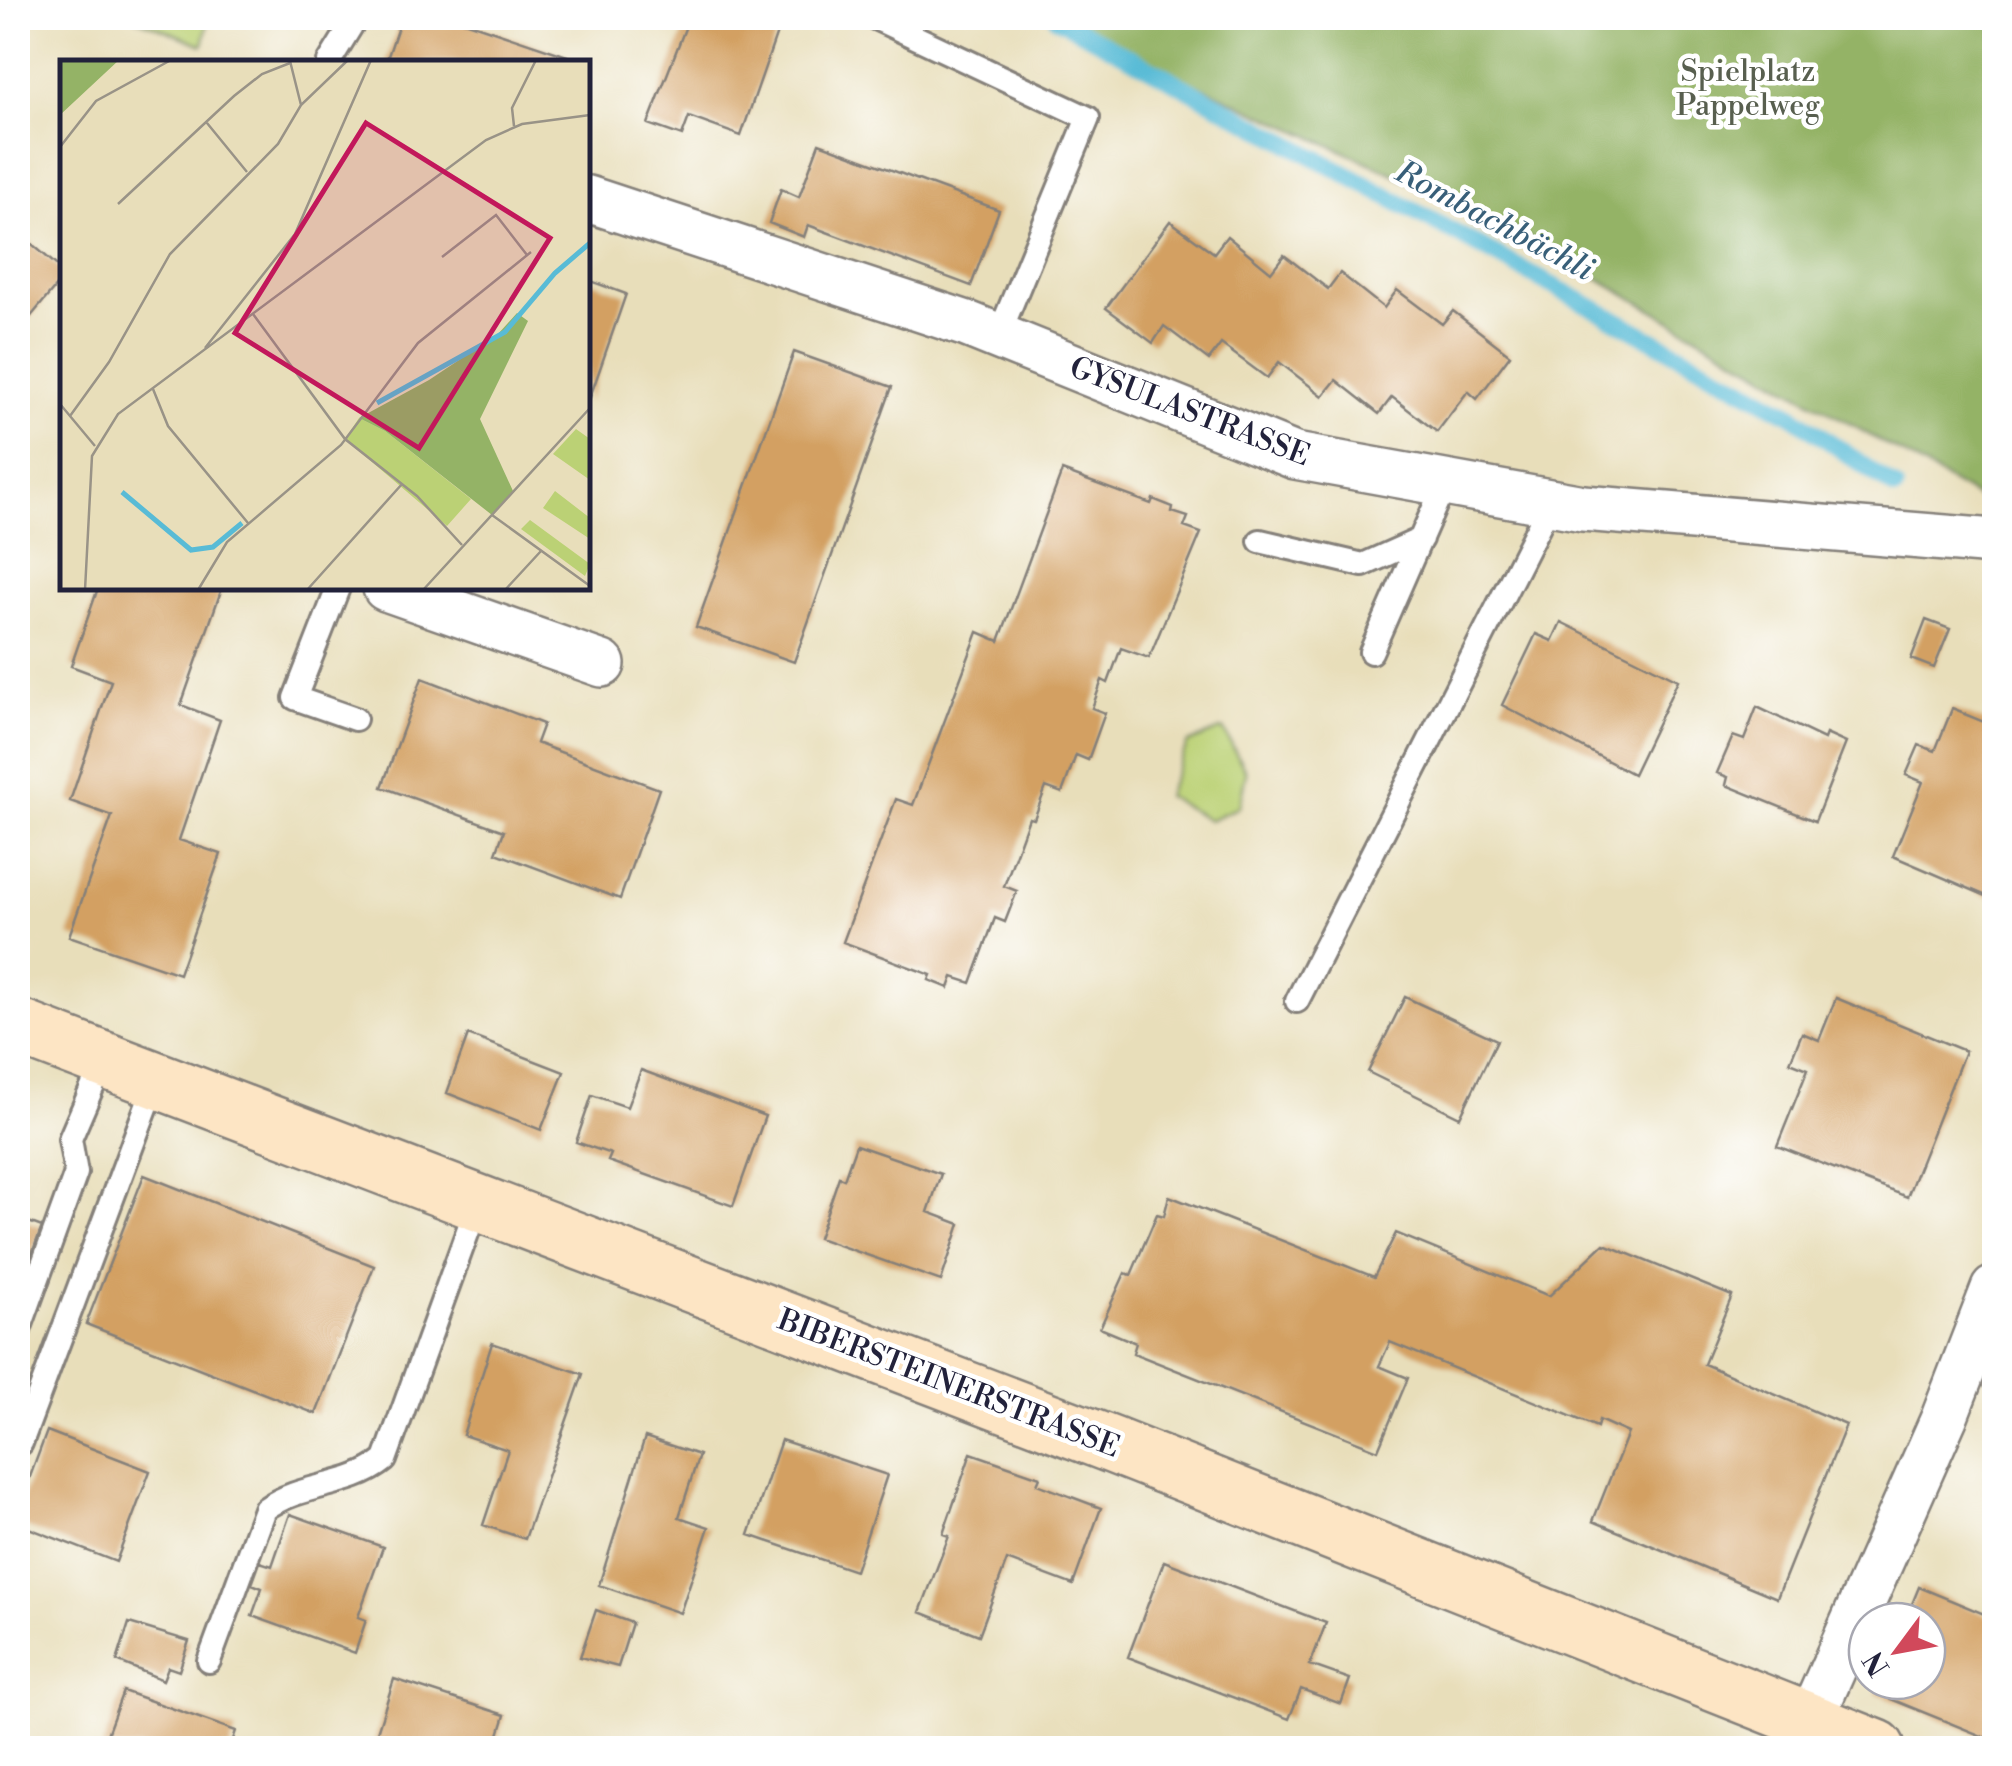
<svg xmlns="http://www.w3.org/2000/svg" width="2012" height="1766" viewBox="0 0 2012 1766" font-family="'Libre Bodoni',serif">
	<style>
		.green { fill: #bbd175; stroke: #6e7a58; stroke-width: 2.5 }
		.forest { fill: #94b366; stroke: #5b6a50; stroke-width: 2.5 }
		.lines { fill: none; stroke-linecap: round; stroke-linejoin: round }
		.stream { stroke: #58bbd6; stroke-width: 18 }
		.building { fill: #d3a062 }
		.service-casing { stroke: #85807a; stroke-width: 28 }
		.minor-casing { stroke: #85807a; stroke-width: 50 }
		.secondary-casing { stroke: #85807a; stroke-width: 60 }
		.service { stroke: #fff; stroke-width: 22 }
		.minor { stroke: #fff; stroke-width: 45 }
		.secondary { stroke: #fde5c4; stroke-width: 55 }
		.labels { text-anchor: middle; stroke-width: 9; stroke-linejoin: round; paint-order: stroke }
		.park-label { font-size: 30px; fill: #585f4f; stroke: #fff }
		.street-label { font-size: 30px; fill: #22223b; stroke: #fff }
		.water-label { font-size: 32px; font-style: italic; fill: #385f79; stroke: #fff }
		.inset-river { fill: none; stroke: #58bbd6; stroke-width: 5 }
		.inset-road { fill: none; stroke: #999387; stroke-width: 2.5 }
		.view { fill: #c2185b; fill-opacity: 0.15; stroke: #c2185b; stroke-width: 5 }
		.inset-edge { fill: none; stroke: #22223b; stroke-width: 5 }
	</style>
	<rect width="100%" height="100%" fill="#fff"/>
	<filter id="ink" filterUnits="userSpaceOnUse"><feTurbulence type="fractalNoise" baseFrequency=".01" numOctaves="2"/><feDisplacementMap in="SourceGraphic" scale="20" xChannelSelector="R" yChannelSelector="G"/><feConvolveMatrix kernelMatrix="1 2 1 2 8 2 1 2 1" color-interpolation-filters="sRGB"/></filter>
	<filter id="wash" filterUnits="userSpaceOnUse"><feTurbulence type="fractalNoise" baseFrequency=".0048" numOctaves="4" result="noise"/><feDisplacementMap in="SourceGraphic" scale="40" xChannelSelector="R" yChannelSelector="G"/><feGaussianBlur stdDeviation="2.25" result="paint"/><feColorMatrix in="noise" values="0 0 0 0 0 0 0 0 0 0 0 0 0 0 0 0 0 1.4 0 .05"/><feComposite in="paint" operator="in"/></filter>
	<g filter="url(#wash)">
		<rect width="100%" height="100%" fill="#e8deba"/>
		<path class="green" d="M135 18H209L203 45Z
			M1223 729 1246 772 1239 807 1209 820 1166 796 1188 743Z"/>
		<path class="forest" d="M1050 18H1994V507L1506 225Z"/>
		<g class="lines">
			<path class="stream" d="M1057 18 1792 415 1895 488"/>
		</g>
		<g id="blocks">
			<path class="building" d="M401 18H455L585 62H386Z
				M689 18H782L741 136 689 117 682 136 648 124Z
				M819 143 999 210 971 286 808 225 804 237 769 223 781 189 799 197Z
				M1170 221 1214 253 1227 236 1271 272 1284 255 1328 289 1340 273 1384 308 1397 290 1442 324 1453 311 1510 355 1477 399 1468 391 1437 432 1392 397 1379 414 1336 380 1323 396 1279 362 1267 378 1221 344 1209 360 1164 326 1153 343 1106 308Z
				M18 232 62 270V279L18 332Z
				M588 280 626 294 588 403Z
				M794 352 892 387 794 662 696 627Z
				M1062 471 1151 504 1153 499 1173 507 1172 512 1188 517 1184 527 1201 533 1149 658 1121 648 1108 683 1102 680 1092 708 1105 713 1088 760 1076 755 1062 793 1046 787 1034 819 1029 818 1004 886 1017 891 1005 922 995 918 971 983 953 977 949 988 929 980 931 975 843 942 896 799 913 805 978 632 999 641Z
				M98 588H222L181 705 220 720 179 840 221 854 179 974 69 936 112 816 70 801 111 681 71 666Z
				M1926 620 1950 629 1934 668 1911 659Z
				M1561 622 1678 680 1633 774 1502 705 1536 634 1552 641Z
				M422 678 543 724 536 743 659 789 620 899 496 853 504 831 382 787Z
				M1757 707 1824 739 1826 734 1846 743 1815 821 1726 785 1728 777 1717 773 1733 736 1744 740Z
				M1952 709 1994 726 1991 898 1893 856 1923 782 1906 775 1919 745 1935 751Z
				M1405 997 1497 1040 1460 1117 1368 1072Z
				M1836 998 1965 1051 1907 1197 1777 1146 1808 1069 1790 1062 1802 1033 1819 1040Z
				M468 1035 564 1072 541 1130 447 1093Z
				M641 1070 765 1116 733 1206 608 1161 611 1154 576 1142 592 1095 627 1107Z
				M856 1145 941 1174 928 1212 960 1224 941 1281 818 1238 839 1177 844 1179Z
				M144 1175 374 1266 316 1414 86 1324Z
				M1169 1196 1374 1277 1396 1233 1549 1296 1604 1244 1732 1296 1704 1364 1846 1425 1777 1598 1593 1521 1628 1433 1599 1420 1597 1427 1390 1342 1379 1366 1408 1378 1378 1450 1133 1353 1136 1343 1100 1328 1125 1273 1131 1275 1157 1214 1164 1216Z
				M18 1218 42 1227 18 1290Z
				M492 1343 583 1374 525 1539 483 1525 508 1450 463 1435Z
				M47 1431 150 1471 116 1562 18 1524V1509Z
				M645 1437 699 1455 679 1517 709 1527 680 1613 599 1585Z
				M781 1440 887 1475 855 1571 749 1535Z
				M971 1453 1040 1477 1037 1484 1101 1508 1073 1585 1007 1560 979 1635 920 1612 949 1536 943 1534Z
				M290 1514 383 1547 358 1617 366 1620 355 1653 252 1616 262 1588 252 1584 260 1562 272 1566Z
				M1164 1561 1326 1623 1310 1665 1350 1679 1341 1704 1301 1689 1289 1719 1128 1657Z
				M1919 1587 1994 1618V1741L1876 1693 1881 1681H1927V1621H1905Z
				M596 1610 632 1623 618 1667 580 1657Z
				M129 1623 189 1641 179 1671 168 1667 163 1680 117 1661Z
				M394 1679 505 1715 495 1748H372Z
				M123 1691 236 1731 230 1748H102Z"/>
		</g>
	</g>
	<g filter="url(#ink)">
		<use href="#blocks" fill-opacity="0" stroke="#85807a" stroke-width="2.5"/>
		<g class="lines">
			<g class="service-casing">
				<path id="service" d="M875 18 1088 118 998 337
					M329 62 356 18
					M1260 541 1363 565 1421 539
					M338 588 295 698 355 719
					M1371 652 1445 483
					M1297 1001 1551 502
					M18 1333 76 1173 70 1139 104 1060
					M21 1443 156 1081
					M209 1661 265 1509C302 1482 349 1489 385 1460L478 1203"/>
			</g>
			<g class="minor-casing">
				<path id="minor" d="M588 199 967 324 1295 456 1583 508 1994 542
					M386 588 602 664
					M1809 1723 1944 1418 1994 1289"/>
			</g>
			<g class="secondary-casing">
				<path id="secondary" d="M18 1027 1112 1445 1877 1748"/>
			</g>
			<use href="#service" class="service"/>
			<use href="#minor" class="minor"/>
			<use href="#secondary" class="secondary"/>
		</g>
	</g>
	<g class="labels">
		<g class="park-label">
			<text x="1748" y="81">Spielplatz<tspan x="1748" dy="34">Pappelweg</tspan></text>
		</g>
		<g class="street-label">
			<text transform="translate(1190 411) rotate(21)" y="10">GYSULASTRASSE</text>
			<text transform="translate(949 1383) rotate(21)" y="10">BIBERSTEINERSTRASSE</text>
		</g>
		<g class="water-label">
			<text transform="translate(1495 220) rotate(28)" y="11">Rombachbächli</text>
		</g>
	</g>
	<g transform="translate(60 60)">
		<rect width="530" height="530" fill="#e8deba"/>
		<path d="M299 358 325 371 411 439 387 466 285 379ZM516 369 530 379V420L493 394ZM495 431 530 458V479L483 448ZM470 460 530 504 525 516 461 469Z" fill="#bbd175"/>
		<path d="M0 0H59L0 55ZM457 253 468 261 420 359 453 431 432 455 325 371 299 358 369 320 438 274Z" fill="#94b366"/>
		<path class="inset-river" d="M317 343 445 272 495 213 530 183M62 432 131 490 153 487 182 463"/>
		<path class="inset-road" d="M230 1 241 45M147 63 187 112M454 66 452 48 476 0M0 87 36 41 111 0M58 144 174 36 202 14 230 3M382 197 436 155 467 195M193 254 285 379 357 436 402 485M145 288 235 174 311 0M93 329 108 366 188 463M0 344 35 386M10 356 49 302 110 194 218 84 241 45 288 0M432 455 530 526M25 530 32 396 58 354 426 80 462 64 530 55M138 530 167 482 281 385 358 283 471 192M247 530 342 424M363 530 530 348M445 530 481 491"/>
		<path class="view" d="M306 63 490 178 359 388 175 273Z"/>
		<rect width="530" height="530" class="inset-edge"/>
	</g>
	<rect width="2012" height="1766" fill="none" stroke="#fff" stroke-width="60"/>
	<g transform="translate(1897 1651) rotate(238)"><circle r="48" fill="#ffffff" stroke="#a7a7b1" stroke-width="2.5"/>
	<path d="M0-8L18 38L0 25L-18 38Z" fill="#d1495b"/>
	<text y="-15" font-size="28" font-weight="bold" text-anchor="middle" fill="#22223b">N</text>
	</g>
</svg>
